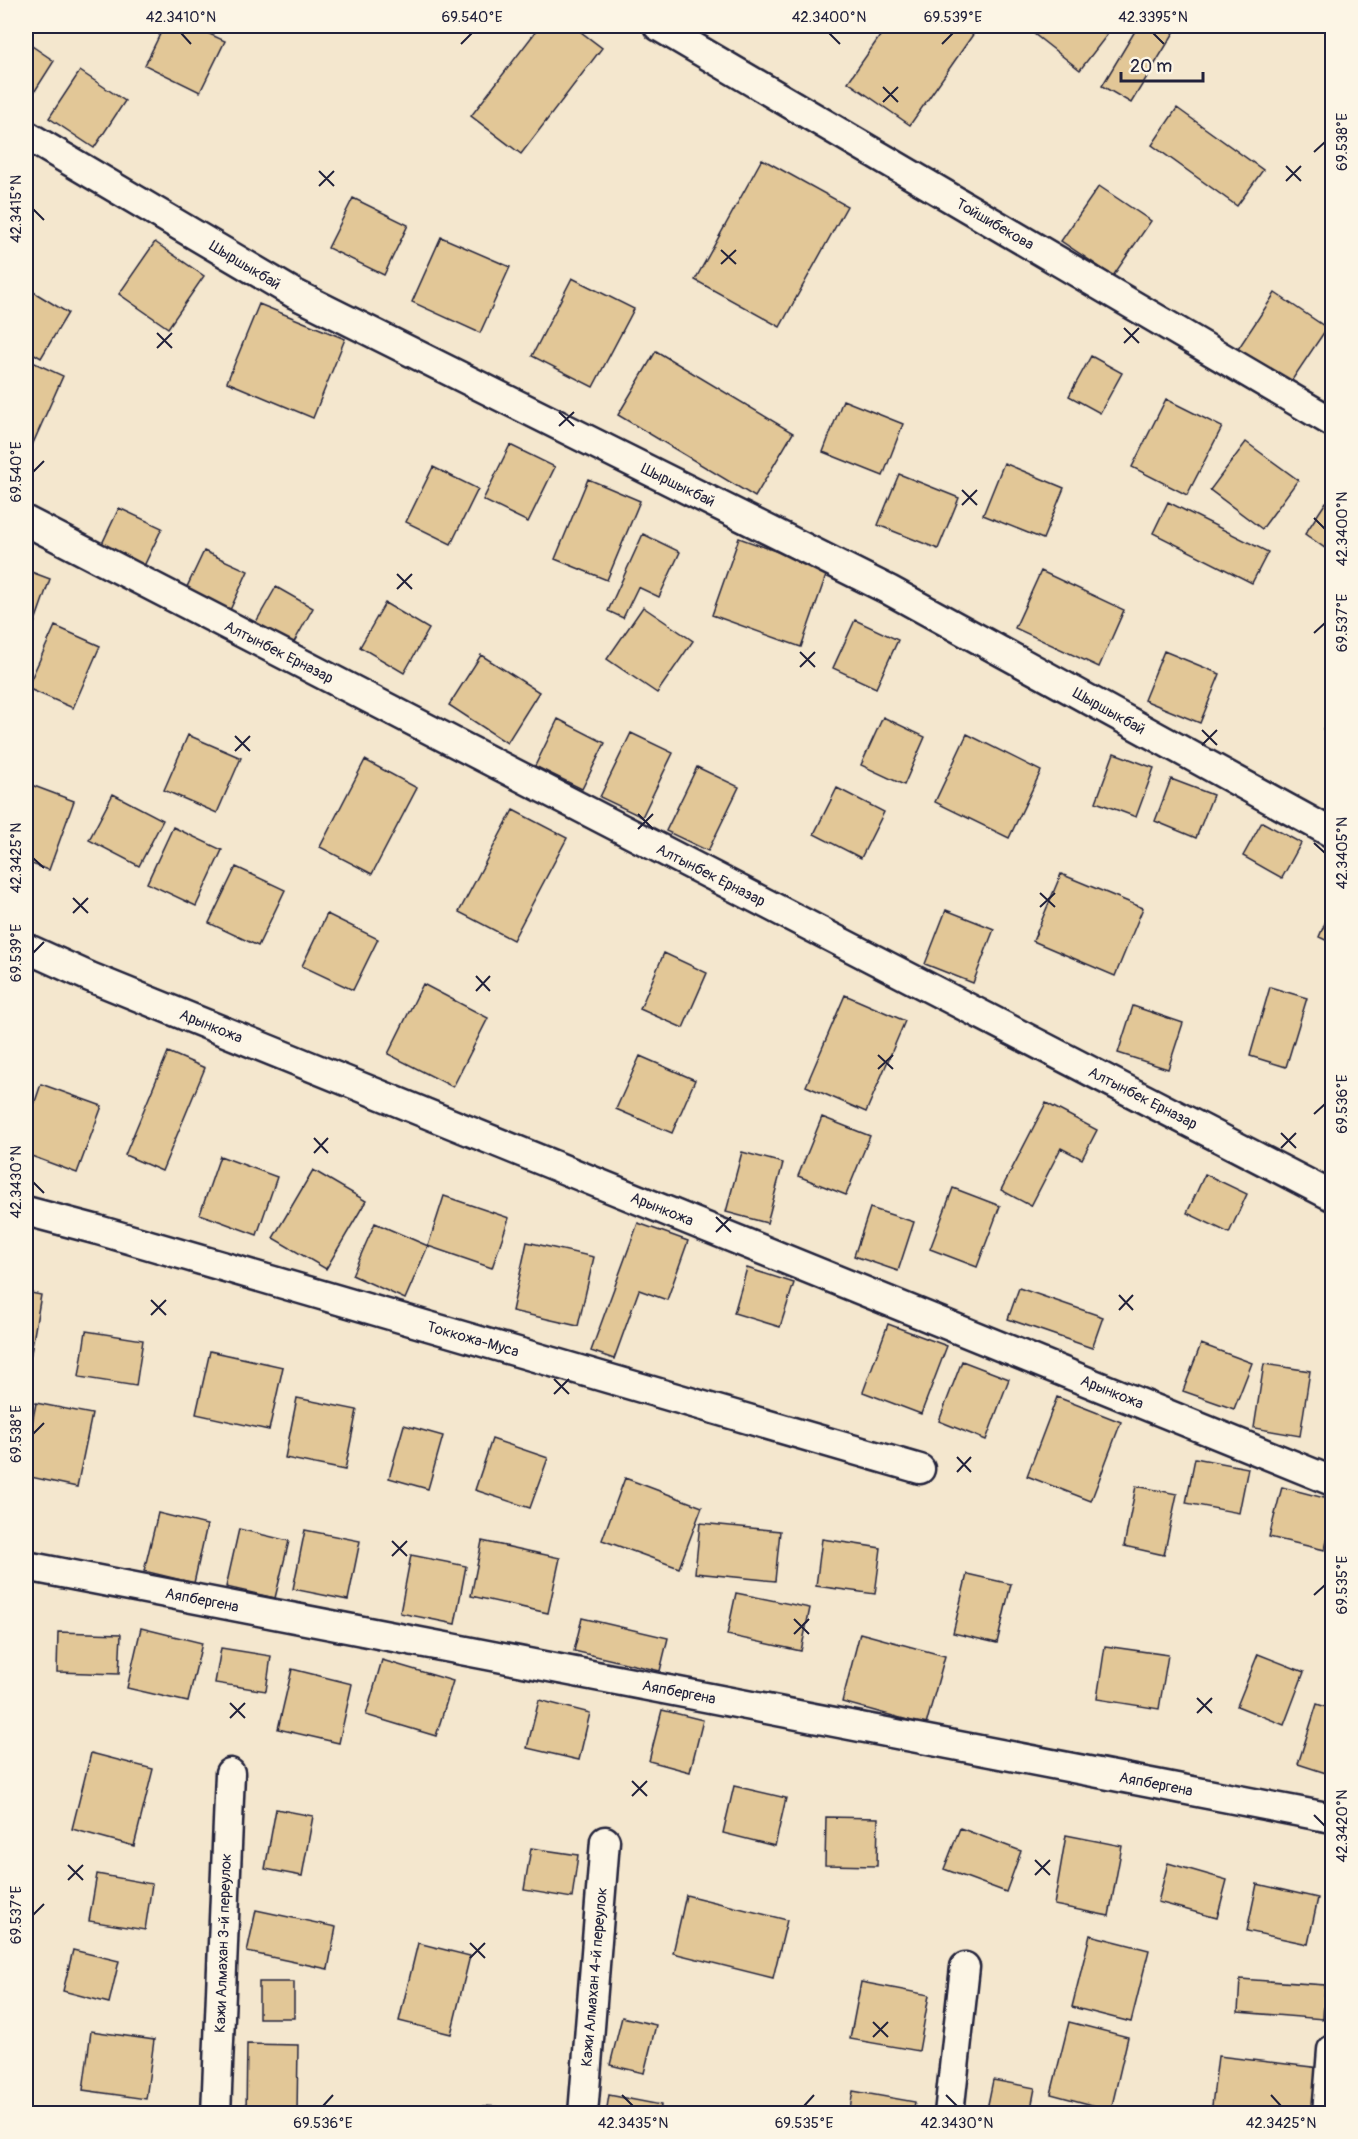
<svg xmlns="http://www.w3.org/2000/svg" width="1358" height="2139" viewBox="0 0 1358 2139" font-family="Pangolin,sans-serif">
	<style>
		.building { fill: #e2c797; stroke: #22223b; stroke-width: 1.5 }
		.lines { fill: none; stroke-linecap: round; stroke-linejoin: round }
		.minor-casing { stroke: #22223b; stroke-width: 33 }
		.minor { stroke: #fcf5e5; stroke-width: 28 }
		.ticks { fill: none; stroke: #22223b; stroke-width: 2 }
		.labels { text-anchor: middle; stroke-width: 5; stroke-linejoin: round; paint-order: stroke }
		.street-label { font-size: 15px; fill: #22223b; stroke: #fcf5e5 }
		.neatline { fill: none; stroke: #22223b; stroke-width: 2 }
		.ticks-label { font-size: 15px; text-anchor: middle; fill: #22223b }
	</style>
	<rect width="100%" height="100%" fill="#f4e7ce"/>
	<filter id="ink" filterUnits="userSpaceOnUse"><feTurbulence type="fractalNoise" baseFrequency=".0167" numOctaves="2"/><feDisplacementMap in="SourceGraphic" scale="12" xChannelSelector="R" yChannelSelector="G"/><feConvolveMatrix kernelMatrix="1 2 1 2 8 2 1 2 1" color-interpolation-filters="sRGB"/></filter>
	<g filter="url(#ink)">
		<path class="building" d="M164 26H192L225 41 200 92 145 65Z
			M540 26H573L602 48 521 154 471 116Z
			M887 26H979L910 125 848 82Z
			M1024 26H1094L1107 35 1080 70Z
			M1138 26H1178L1131 103 1102 86Z
			M26 42 54 61 26 105Z
			M80 71 125 101 94 148 49 118Z
			M1177 108 1263 170 1237 206 1152 145Z
			M762 159 847 206 780 327 695 280Z
			M1099 186 1151 221 1113 276 1061 241Z
			M353 198 408 225 384 275 328 248Z
			M441 237 510 267 480 333 412 302Z
			M155 242 204 276 168 328 119 294Z
			M572 278 634 309 593 387 532 356Z
			M32 291 68 313 41 358 26 349V302Z
			M1275 293 1327 328 1290 383 1238 349Z
			M259 304 345 339 313 418 227 382Z
			M656 351 793 433 755 497 618 415Z
			M1091 356 1122 373 1100 413 1069 396Z
			M26 359 63 376 26 459Z
			M1166 399 1222 427 1187 495 1132 467Z
			M843 400 903 424 883 476 823 452Z
			M1246 442 1298 480 1262 529 1210 490Z
			M510 445 555 467 528 522 483 500Z
			M1004 463 1064 488 1043 539 983 515Z
			M433 467 478 489 451 544 406 522Z
			M899 474 959 498 938 549 878 525Z
			M588 479 640 501 607 580 555 559Z
			M1168 502 1268 552 1252 583 1153 533Z
			M1326 502 1332 506V553L1305 534Z
			M119 508 162 528 144 566 101 546Z
			M643 534 680 552 659 597 638 587 623 618 608 611Z
			M739 538 828 570 801 647 712 615Z
			M204 551 248 571 230 610 186 589Z
			M26 570 50 579 27 644H26Z
			M1041 571 1124 610 1099 667 1015 628Z
			M276 587 313 608 289 651 252 629Z
			M385 603 429 629 404 673 360 647Z
			M643 607 693 641 657 693 607 659Z
			M855 620 898 640 876 688 833 668Z
			M55 626 100 646 73 708 27 688Z
			M1164 651 1220 674 1200 723 1144 700Z
			M481 655 539 692 507 743 449 705Z
			M1332 713V734L1323 729Z
			M883 717 925 737 904 785 861 765Z
			M558 719 605 743 582 789 535 766Z
			M631 733 673 753 642 817 600 797Z
			M967 734 1041 771 1009 838 935 802Z
			M188 735 241 758 217 813 164 790Z
			M1114 753 1154 768 1136 817 1096 802Z
			M365 760 417 788 372 874 320 847Z
			M697 767 739 787 708 851 666 831Z
			M1171 779 1213 795 1196 838 1155 821Z
			M26 783 74 801 49 870 26 862Z
			M837 788 884 812 861 858 814 834Z
			M113 794 163 820 139 866 89 840Z
			M513 810 567 838 513 940 459 912Z
			M1262 822 1301 843 1282 878 1243 856Z
			M173 827 222 850 196 906 147 883Z
			M236 867 285 890 258 946 209 923Z
			M1061 874 1143 908 1115 976 1033 941Z
			M1332 907V943L1319 937Z
			M946 910 994 929 973 983 925 964Z
			M327 914 378 939 353 990 302 966Z
			M664 953 707 973 683 1028 640 1009Z
			M423 984 488 1018 453 1087 388 1054Z
			M1270 987 1307 998 1286 1067 1250 1056Z
			M845 995 905 1021 866 1112 806 1086Z
			M1133 1006 1183 1023 1168 1069 1118 1053Z
			M168 1052 205 1068 162 1171 125 1155Z
			M640 1056 695 1080 672 1133 616 1109Z
			M41 1084 102 1106 77 1173 26 1154V1128Z
			M1046 1103 1097 1130 1082 1159 1061 1148 1031 1206 1001 1190Z
			M822 1117 870 1136 846 1195 798 1176Z
			M742 1152 783 1163 767 1223 726 1212Z
			M220 1156 277 1177 257 1235 200 1214Z
			M313 1170 366 1201 326 1269 273 1238Z
			M1205 1174 1247 1194 1229 1233 1187 1213Z
			M953 1188 1000 1206 977 1267 930 1249Z
			M444 1196 509 1218 492 1268 428 1246Z
			M870 1208 914 1222 898 1271 854 1256Z
			M375 1223 428 1246 405 1299 352 1275Z
			M638 1223 688 1241 667 1300 639 1290 614 1359 591 1351Z
			M527 1242 594 1257 578 1326 512 1311Z
			M747 1268 794 1283 780 1327 734 1313Z
			M1019 1288 1103 1317 1092 1348 1008 1319Z
			M26 1292 41 1295 28 1370H26Z
			M888 1324 947 1346 921 1414 863 1392Z
			M86 1331 143 1340 136 1386 79 1377Z
			M1201 1344 1252 1363 1234 1409 1183 1391Z
			M210 1351 283 1367 269 1430 196 1414Z
			M962 1361 1009 1379 986 1440 939 1421Z
			M1264 1364 1310 1371 1300 1436 1254 1428Z
			M1057 1397 1121 1422 1091 1501 1027 1476Z
			M297 1398 357 1410 345 1470 285 1458Z
			M36 1403 92 1414 77 1487 26 1476V1454Z
			M404 1425 443 1436 428 1489 389 1478Z
			M492 1439 548 1458 530 1508 475 1490Z
			M1195 1458 1248 1468 1239 1513 1186 1503Z
			M625 1478 702 1507 679 1568 602 1540Z
			M1136 1486 1177 1494 1164 1555 1124 1546Z
			M1282 1487 1332 1500V1518L1325 1550 1269 1537Z
			M158 1513 207 1525 194 1583 144 1571Z
			M700 1523 780 1531 775 1581 695 1573Z
			M239 1529 289 1541 275 1598 226 1587Z
			M305 1530 360 1541 348 1600 293 1589Z
			M822 1539 881 1548 875 1594 816 1586Z
			M482 1541 560 1558 548 1613 471 1596Z
			M411 1555 466 1566 455 1624 400 1613Z
			M967 1574 1011 1584 997 1643 953 1633Z
			M736 1593 810 1608 801 1651 727 1635Z
			M582 1618 668 1638 660 1671 574 1651Z
			M141 1628 202 1643 188 1702 127 1688Z
			M58 1632 121 1634 119 1674 57 1672Z
			M860 1633 945 1656 926 1725 842 1702Z
			M1105 1646 1168 1655 1159 1709 1097 1699Z
			M221 1648 271 1656 266 1691 215 1683Z
			M1258 1654 1304 1672 1284 1725 1237 1706Z
			M382 1660 453 1681 436 1736 366 1715Z
			M292 1669 352 1684 339 1743 278 1729Z
			M539 1700 590 1713 579 1760 527 1748Z
			M1317 1704 1332 1709V1775L1298 1764Z
			M662 1710 703 1720 690 1772 649 1761Z
			M91 1753 153 1769 134 1846 72 1829Z
			M734 1786 786 1798 775 1846 723 1833Z
			M276 1809 313 1816 302 1876 265 1869Z
			M826 1817 878 1818 877 1866 825 1865Z
			M960 1828 1021 1851 1006 1892 944 1869Z
			M1066 1835 1122 1846 1109 1916 1054 1905Z
			M531 1848 578 1855 572 1898 524 1890Z
			M1168 1863 1227 1880 1217 1918 1158 1902Z
			M97 1874 152 1884 145 1930 89 1921Z
			M1257 1884 1318 1898 1308 1944 1247 1931Z
			M686 1895 787 1920 773 1978 673 1953Z
			M256 1910 336 1927 328 1969 247 1952Z
			M1090 1935 1149 1950 1131 2022 1072 2007Z
			M418 1943 470 1956 451 2034 399 2021Z
			M73 1950 119 1961 109 2003 63 1991Z
			M1240 1979 1325 1985 1323 2019 1238 2012Z
			M259 1982H294V2018H259Z
			M861 1982 929 1995 919 2051 850 2039Z
			M622 2017 656 2025 644 2073 610 2065Z
			M1069 2022 1128 2037 1111 2110 1051 2094Z
			M91 2031 154 2040 146 2099 83 2090Z
			M247 2044 298 2045 297 2114H246Z
			M1218 2056 1320 2068 1315 2114H1211Z
			M993 2080 1035 2088 1030 2114H986Z
			M853 2091 915 2102 913 2114H849Z
			M609 2095 661 2105 660 2114H606Z
			M484 2106 544 2109V2114H484Z"/>
		<g class="lines">
			<g class="minor-casing">
				<path id="minor" d="M658 26 1332 422
					M26 135 295 294 889 590 1332 833
					M26 521 1332 1196
					M26 948 90 977 1332 1481
					M26 1211 98 1230 920 1469
					M26 1566 1332 1818
					M216 2114 230 1773
					M583 2114 605 1841
					M949 2114 965 1967
					M1327 2114 1332 2050"/>
			</g>
			<use href="#minor" class="minor"/>
		</g>
	</g>
	<path class="ticks" d="M181 33 191 44M829 33 840 44M1153 33 1164 44M461 44 472 33M942 44 953 33M883 87 898 102M883 102 898 87M1314 152 1325 142M1286 166 1301 181M319 171 334 186M1286 181 1301 166M319 186 334 171M33 209 44 220M721 250 736 264M721 264 736 250M1124 328 1139 343M157 333 172 348M1124 343 1139 328M157 348 172 333M559 412 574 426M559 426 574 412M33 472 44 461M962 490 977 505M962 505 977 490M1314 518 1325 529M397 574 412 589M397 589 412 574M1314 633 1325 623M800 652 815 667M800 667 815 652M1202 730 1217 745M235 736 250 751M1202 745 1217 730M235 751 250 736M638 814 653 829M638 829 653 814M1314 843 1325 853M33 858 44 868M1040 893 1055 907M73 898 88 913M1040 907 1055 893M73 913 88 898M33 953 44 942M476 976 490 991M476 991 490 976M878 1055 893 1069M878 1069 893 1055M1314 1114 1325 1104M1281 1133 1296 1148M314 1138 328 1153M1281 1148 1296 1133M314 1153 328 1138M33 1182 44 1193M716 1217 731 1232M716 1232 731 1217M1119 1295 1133 1310M151 1300 166 1315M1119 1310 1133 1295M151 1315 166 1300M554 1379 569 1394M554 1394 569 1379M33 1434 44 1423M957 1457 971 1472M957 1472 971 1457M392 1541 407 1556M392 1556 407 1541M1314 1595 1325 1585M794 1619 809 1634M794 1634 809 1619M1197 1698 1212 1713M230 1703 245 1718M1197 1713 1212 1698M230 1718 245 1703M632 1781 647 1796M632 1796 647 1781M1314 1815 1325 1826M1035 1860 1050 1875M68 1865 83 1880M1035 1875 1050 1860M68 1880 83 1865M33 1915 44 1904M470 1943 485 1958M470 1958 485 1943M873 2022 888 2037M873 2037 888 2022M622 2095 633 2106M946 2095 957 2106M1271 2095 1281 2106M323 2106 333 2095M804 2106 814 2095"/>
	<g class="labels">
		<g class="street-label">
			<text transform="translate(995 224) rotate(30)" y="5">Тойшибекова</text>
			<text transform="translate(245 265) rotate(31)" y="5">Шыршыкбай</text>
			<text transform="translate(678 485) rotate(26)" y="5">Шыршыкбай</text>
			<text transform="translate(279 652) rotate(27)" y="5">Алтынбек Ерназар</text>
			<text transform="translate(1109 711) rotate(29)" y="5">Шыршыкбай</text>
			<text transform="translate(711 875) rotate(27)" y="5">Алтынбек Ерназар</text>
			<text transform="translate(211 1026) rotate(22)" y="5">Арынкожа</text>
			<text transform="translate(1143 1098) rotate(27)" y="5">Алтынбек Ерназар</text>
			<text transform="translate(662 1209) rotate(22)" y="5">Арынкожа</text>
			<text transform="translate(473 1339) rotate(16)" y="5">Токкожа-Муса</text>
			<text transform="translate(1112 1392) rotate(22)" y="5">Арынкожа</text>
			<text transform="translate(202 1600) rotate(11)" y="5">Аяпбергена</text>
			<text transform="translate(679 1692) rotate(11)" y="5">Аяпбергена</text>
			<text transform="translate(1156 1784) rotate(11)" y="5">Аяпбергена</text>
			<text transform="translate(223 1943) rotate(-88)" y="5">Кажи Алмахан 3-й переулок</text>
			<text transform="translate(594 1977) rotate(-85)" y="5">Кажи Алмахан 4-й переулок</text>
		</g>
	</g>
	<rect width="1358" height="2139" fill="none" stroke="#fcf5e5" stroke-width="66"/>
	<path d="M1121 72v9h82v-9" fill="none" stroke="#22223b" stroke-width="3"/>
	<text x="1130" y="72" font-size="18" fill="#22223b" stroke="#fcf5e5" stroke-width="4.5" paint-order="stroke">20 m</text>
	<rect x="33" y="33" width="1292" height="2073" class="neatline"/>
	<g class="ticks-label">
		<text x="181" y="22">42.3410°N</text>
		<text x="472" y="22">69.540°E</text>
		<text x="829" y="22">42.3400°N</text>
		<text x="953" y="22">69.539°E</text>
		<text x="1153" y="22">42.3395°N</text>
		<text transform="translate(1342 142) rotate(-90)" y="5">69.538°E</text>
		<text transform="translate(16 209) rotate(-90)" y="5">42.3415°N</text>
		<text transform="translate(16 472) rotate(-90)" y="5">69.540°E</text>
		<text transform="translate(1342 529) rotate(-90)" y="5">42.3400°N</text>
		<text transform="translate(1342 623) rotate(-90)" y="5">69.537°E</text>
		<text transform="translate(1342 853) rotate(-90)" y="5">42.3405°N</text>
		<text transform="translate(16 858) rotate(-90)" y="5">42.3425°N</text>
		<text transform="translate(16 953) rotate(-90)" y="5">69.539°E</text>
		<text transform="translate(1342 1104) rotate(-90)" y="5">69.536°E</text>
		<text transform="translate(16 1182) rotate(-90)" y="5">42.3430°N</text>
		<text transform="translate(16 1434) rotate(-90)" y="5">69.538°E</text>
		<text transform="translate(1342 1585) rotate(-90)" y="5">69.535°E</text>
		<text transform="translate(1342 1826) rotate(-90)" y="5">42.3420°N</text>
		<text transform="translate(16 1915) rotate(-90)" y="5">69.537°E</text>
		<text x="323" y="2128">69.536°E</text>
		<text x="633" y="2128">42.3435°N</text>
		<text x="804" y="2128">69.535°E</text>
		<text x="957" y="2128">42.3430°N</text>
		<text x="1281" y="2128">42.3425°N</text>
	</g>
</svg>
